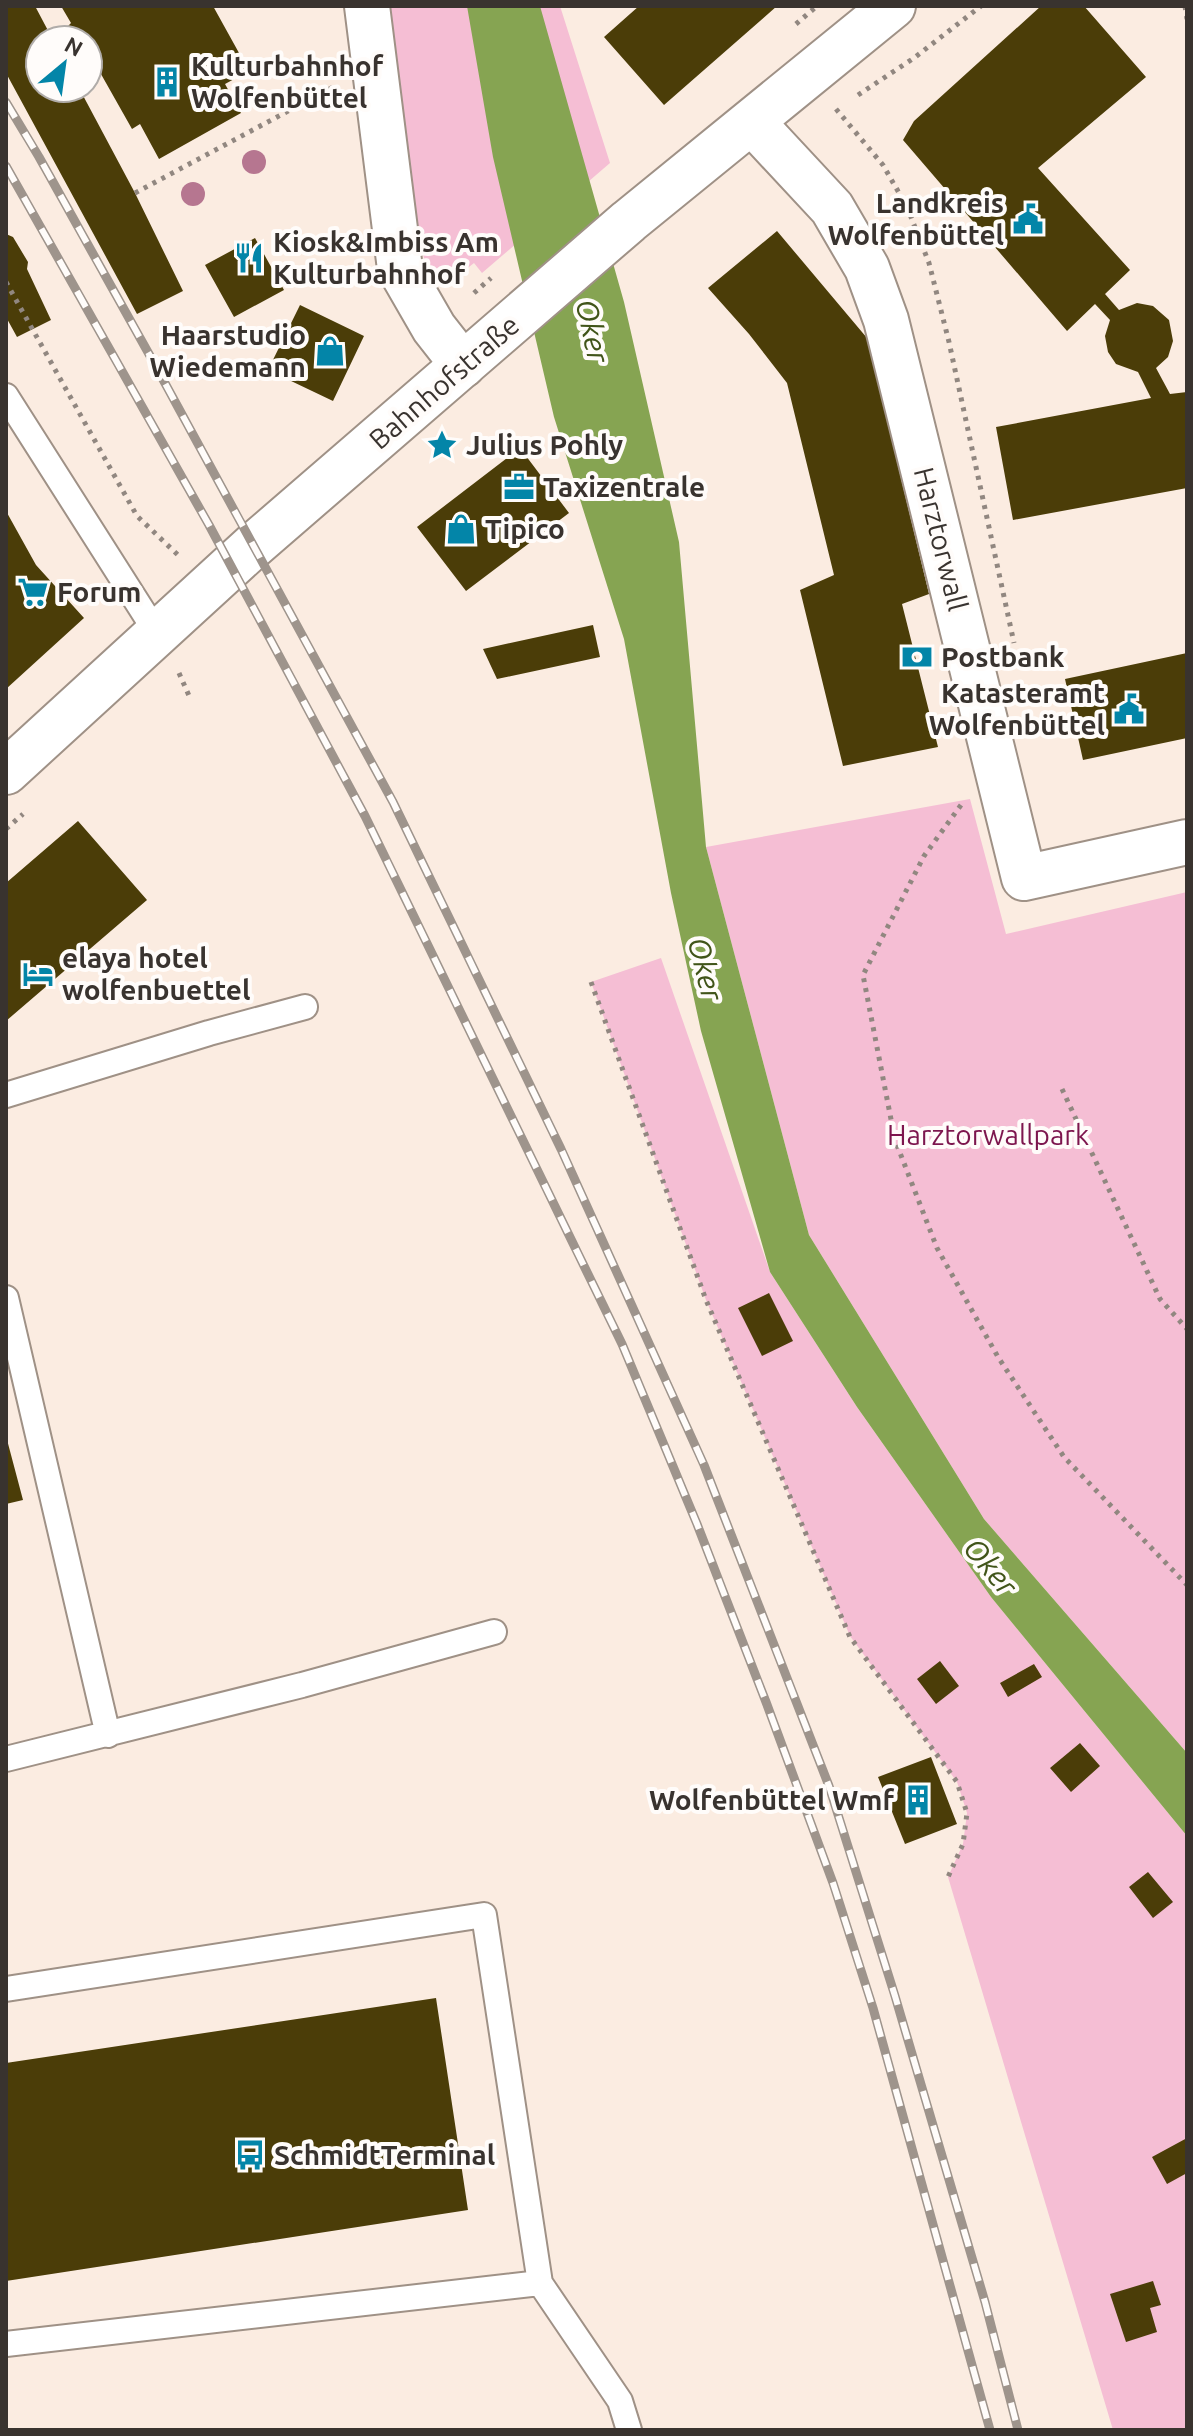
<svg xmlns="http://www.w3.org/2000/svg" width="1193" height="2436" viewBox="0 0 1193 2436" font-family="Ubuntu,sans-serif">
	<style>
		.green { fill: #f5bed4 }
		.water { fill: #86a452 }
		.building { fill: #4b3d08 }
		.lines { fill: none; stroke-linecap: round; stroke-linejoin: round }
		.lane-casing { stroke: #9f9186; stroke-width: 28 }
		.street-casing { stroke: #9f9186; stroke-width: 48 }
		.secondary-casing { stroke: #9f9186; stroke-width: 48 }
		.path { stroke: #918780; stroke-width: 5; stroke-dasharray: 4 6; stroke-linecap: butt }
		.lane { stroke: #fff; stroke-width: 24 }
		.street { stroke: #fff; stroke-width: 44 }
		.secondary { stroke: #fff; stroke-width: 44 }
		.rail-casing { stroke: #9e948c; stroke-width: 9 }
		.rail { stroke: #fffcfa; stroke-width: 6; stroke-dasharray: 18; stroke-linecap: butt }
		.tree { fill: #b67690 }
		.labels { text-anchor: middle; stroke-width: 8; stroke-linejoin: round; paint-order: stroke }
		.poi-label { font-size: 28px; font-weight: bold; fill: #39332f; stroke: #fffcfa; text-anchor: start }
		.street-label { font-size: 28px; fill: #39332f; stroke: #fffcfa }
		.park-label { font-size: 28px; fill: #7d164e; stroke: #fffcfa }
		.water-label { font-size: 30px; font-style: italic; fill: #415419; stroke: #fffcfa }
	</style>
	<rect width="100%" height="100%" fill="#fbece1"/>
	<path class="green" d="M386 6H560L610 163 482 273 474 263 450 282 438 269 429 277 410 204Z
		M970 799 1006 934 1187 892V1753L984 1519 809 1235 706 847Z
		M661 958 770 1272 857 1407 991 1597 1187 1836V2430H1113L948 1877 963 1844 967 1813 957 1782 850 1636 706 1300 591 982Z"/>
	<path class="water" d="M467 6H540L624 302 679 542 706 847 809 1235 984 1519 1187 1753V1836L991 1597 857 1407 770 1272 701 1031 671 893 624 639 554 417 493 157Z"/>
	<path class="building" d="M6 6H35L53 40H40V88H79L135 193 183 291 137 314 6 73Z
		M61 6H213L249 71 225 84 241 113 159 159 140 124 132 129 97 67 92 70 88 63V40H75L68 26 71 23Z
		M639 6H777L664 105 604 37Z
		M1041 6H1084L1146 77 1038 168 1130 270 1105 294 1119 310 1137 303 1153 306 1169 320 1173 341 1168 357 1156 368 1170 394 1187 392V488L1013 520 996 427 1151 398 1138 372 1116 364 1108 352 1105 336 1110 320 1095 304 1067 331 903 140 914 121Z
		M777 231 867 338 929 594 902 604 938 747 843 766 800 590 834 575 787 383 749 334 708 288Z
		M6 234 13 237 28 262 27 269 51 320 17 337 6 317Z
		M255 238 284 290 234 317 205 265Z
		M300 305 364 336 333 401 268 370Z
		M520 448 569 513 466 591 417 527Z
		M6 511 36 565 84 618 6 689Z
		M593 625 600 657 497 679 483 649Z
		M1187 653V738L1083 760 1065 679Z
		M78 821 147 900 6 1021V883Z
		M769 1293 793 1341 762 1356 738 1308Z
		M6 1436 23 1500 6 1504Z
		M940 1661 959 1686 936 1704 917 1679Z
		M1034 1664 1042 1677 1008 1697 1000 1683Z
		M1080 1743 1100 1766 1071 1792 1050 1768Z
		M931 1757 957 1824 905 1844 878 1777Z
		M1148 1872 1173 1902 1153 1918 1129 1887Z
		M436 1998 468 2210 6 2281V2063Z
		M1187 2138V2173L1167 2184 1152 2157Z
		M1153 2281 1161 2305 1150 2308 1157 2332 1126 2342 1110 2294Z"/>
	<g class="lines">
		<g class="lane-casing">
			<path id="lane" d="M6 396 158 635
				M6 1095 209 1033 305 1007
				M6 1298 108 1735
				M6 1759 302 1685 494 1632
				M6 1989 484 1915 540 2283 620 2401 629 2430
				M6 2344 540 2283"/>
		</g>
		<g class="street-casing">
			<path id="street" d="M367 6 400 269 434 328 463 365
				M752 122 832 208 867 268 886 320 1024 878 1187 842"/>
		</g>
		<g class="secondary-casing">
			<path id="secondary" d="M6 772 253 546 629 221 893 6"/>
		</g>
		<path class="path" d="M1185 6 1187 19
			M796 24 817 6
			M858 95 914 58 981 6
			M836 109 883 165 907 207 929 263 949 342 1014 643
			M135 193 335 86
			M6 282 137 516 178 555
			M474 293 491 278
			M179 673 190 698
			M961 805 924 856 863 975 895 1140 937 1248 998 1357 1064 1457 1187 1585
			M6 829 23 814
			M591 982 706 1300 850 1637 957 1782 967 1813 963 1844 948 1877
			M1062 1089 1160 1299 1187 1329"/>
		<use href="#lane" class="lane"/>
		<use href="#street" class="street"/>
		<use href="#secondary" class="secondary"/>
		<g class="rail-casing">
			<path id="rail" d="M6 102 39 157 154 363 393 802 561 1149 704 1465 829 1786 895 1996 985 2302 1018 2430
				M6 166 209 525 365 816 622 1344 697 1524 766 1702 833 1883 873 2008 990 2430"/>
		</g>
		<use href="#rail" class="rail"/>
	</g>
	<g class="tree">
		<circle cx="254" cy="162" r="12"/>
		<circle cx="193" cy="194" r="12"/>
	</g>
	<defs>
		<g id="building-bare" transform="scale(2.4)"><path d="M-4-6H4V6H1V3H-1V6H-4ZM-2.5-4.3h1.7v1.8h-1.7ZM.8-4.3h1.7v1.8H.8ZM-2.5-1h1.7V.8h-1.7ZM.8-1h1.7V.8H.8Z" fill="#0385a8" stroke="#fffcfa" stroke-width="2.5" paint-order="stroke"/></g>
		<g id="civic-bare" transform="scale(2.4)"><path d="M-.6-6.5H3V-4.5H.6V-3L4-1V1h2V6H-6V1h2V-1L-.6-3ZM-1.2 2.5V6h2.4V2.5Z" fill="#0385a8" stroke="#fffcfa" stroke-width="2.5" paint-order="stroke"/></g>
		<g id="restaurant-bare" transform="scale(2.4)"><path d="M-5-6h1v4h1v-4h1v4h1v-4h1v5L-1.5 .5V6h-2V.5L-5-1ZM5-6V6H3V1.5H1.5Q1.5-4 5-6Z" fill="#0385a8" stroke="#fffcfa" stroke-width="2.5" paint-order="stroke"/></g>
		<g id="shop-bare" transform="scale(2.4)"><path d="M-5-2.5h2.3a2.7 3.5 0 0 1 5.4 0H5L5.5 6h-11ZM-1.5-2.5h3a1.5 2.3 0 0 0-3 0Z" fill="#0385a8" stroke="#fffcfa" stroke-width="2.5" paint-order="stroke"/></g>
		<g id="sight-bare" transform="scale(2.4)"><path d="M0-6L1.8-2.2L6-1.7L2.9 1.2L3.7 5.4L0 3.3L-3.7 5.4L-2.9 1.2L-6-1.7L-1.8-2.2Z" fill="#0385a8" stroke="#fffcfa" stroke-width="2.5" paint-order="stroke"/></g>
		<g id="office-bare" transform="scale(2.4)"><path d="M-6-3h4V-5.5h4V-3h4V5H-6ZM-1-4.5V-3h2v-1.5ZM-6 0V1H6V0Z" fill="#0385a8" stroke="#fffcfa" stroke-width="2.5" paint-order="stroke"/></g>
		<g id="supermarket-bare" transform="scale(2.4)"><path d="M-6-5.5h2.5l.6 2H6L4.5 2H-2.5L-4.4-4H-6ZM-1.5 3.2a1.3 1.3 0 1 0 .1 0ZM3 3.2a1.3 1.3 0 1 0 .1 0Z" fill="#0385a8" stroke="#fffcfa" stroke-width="2.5" paint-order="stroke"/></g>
		<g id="bank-bare" transform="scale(2.4)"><path d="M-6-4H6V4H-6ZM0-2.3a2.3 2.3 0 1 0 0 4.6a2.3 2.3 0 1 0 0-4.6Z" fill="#0385a8" stroke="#fffcfa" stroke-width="2.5" paint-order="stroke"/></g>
		<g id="hotel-bare" transform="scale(2.4)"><path d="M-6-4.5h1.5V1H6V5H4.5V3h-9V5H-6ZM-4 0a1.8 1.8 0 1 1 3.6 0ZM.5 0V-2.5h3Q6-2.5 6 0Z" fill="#0385a8" stroke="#fffcfa" stroke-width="2.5" paint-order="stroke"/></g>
		<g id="bus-bare" transform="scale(2.4)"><path d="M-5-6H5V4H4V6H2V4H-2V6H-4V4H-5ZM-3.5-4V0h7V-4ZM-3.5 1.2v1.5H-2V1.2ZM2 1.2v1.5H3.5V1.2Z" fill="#0385a8" stroke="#fffcfa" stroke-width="2.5" paint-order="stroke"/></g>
	</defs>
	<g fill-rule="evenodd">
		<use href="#building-bare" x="167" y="82"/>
		<use href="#civic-bare" x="1028" y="219"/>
		<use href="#restaurant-bare" x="249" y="258"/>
		<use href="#shop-bare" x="330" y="351"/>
		<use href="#sight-bare" x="442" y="445"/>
		<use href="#office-bare" x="519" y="487"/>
		<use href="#shop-bare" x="461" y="529"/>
		<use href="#supermarket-bare" x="33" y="592"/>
		<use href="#bank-bare" x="917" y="657"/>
		<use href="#civic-bare" x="1129" y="709"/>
		<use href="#hotel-bare" x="38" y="974"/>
		<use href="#building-bare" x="918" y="1800"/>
		<use href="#bus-bare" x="250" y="2155"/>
	</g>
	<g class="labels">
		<g class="poi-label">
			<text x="191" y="76">Kulturbahnhof<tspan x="191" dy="32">Wolfenbüttel</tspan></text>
			<text x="1004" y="213" text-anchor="end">Landkreis<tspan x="1004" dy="32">Wolfenbüttel</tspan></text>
			<text x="273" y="252">Kiosk&amp;Imbiss Am<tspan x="273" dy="32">Kulturbahnhof</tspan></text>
			<text x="306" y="345" text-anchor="end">Haarstudio<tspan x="306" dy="32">Wiedemann</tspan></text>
			<text x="466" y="455">Julius Pohly</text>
			<text x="543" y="497">Taxizentrale</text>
			<text x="485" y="539">Tipico</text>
			<text x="57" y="602">Forum</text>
			<text x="941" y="667">Postbank</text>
			<text x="1105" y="703" text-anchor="end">Katasteramt<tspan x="1105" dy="32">Wolfenbüttel</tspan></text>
			<text x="62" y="968">elaya hotel<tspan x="62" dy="32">wolfenbuettel</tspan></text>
			<text x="894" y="1810" text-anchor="end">Wolfenbüttel Wmf</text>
			<text x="274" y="2165">SchmidtTerminal</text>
		</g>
		<g class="street-label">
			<text transform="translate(444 382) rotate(-41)" y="10">Bahnhofstraße</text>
			<text transform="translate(941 539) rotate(76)" y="10">Harztorwall</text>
		</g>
		<g class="park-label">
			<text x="988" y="1145">Harztorwallpark</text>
		</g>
		<g class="water-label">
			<text transform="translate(592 331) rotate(78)" y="10">Oker</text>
			<text transform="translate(705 969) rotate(76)" y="10">Oker</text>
			<text transform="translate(990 1567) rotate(50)" y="10">Oker</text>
		</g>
	</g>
	<rect width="1193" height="2436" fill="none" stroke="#39332f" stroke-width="16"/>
	<g transform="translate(64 64) rotate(29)"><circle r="38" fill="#fffcfa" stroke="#b0aca9" stroke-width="2"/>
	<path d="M0-6L14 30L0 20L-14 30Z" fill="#0385a8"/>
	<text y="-12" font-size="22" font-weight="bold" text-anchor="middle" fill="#39332f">N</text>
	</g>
</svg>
